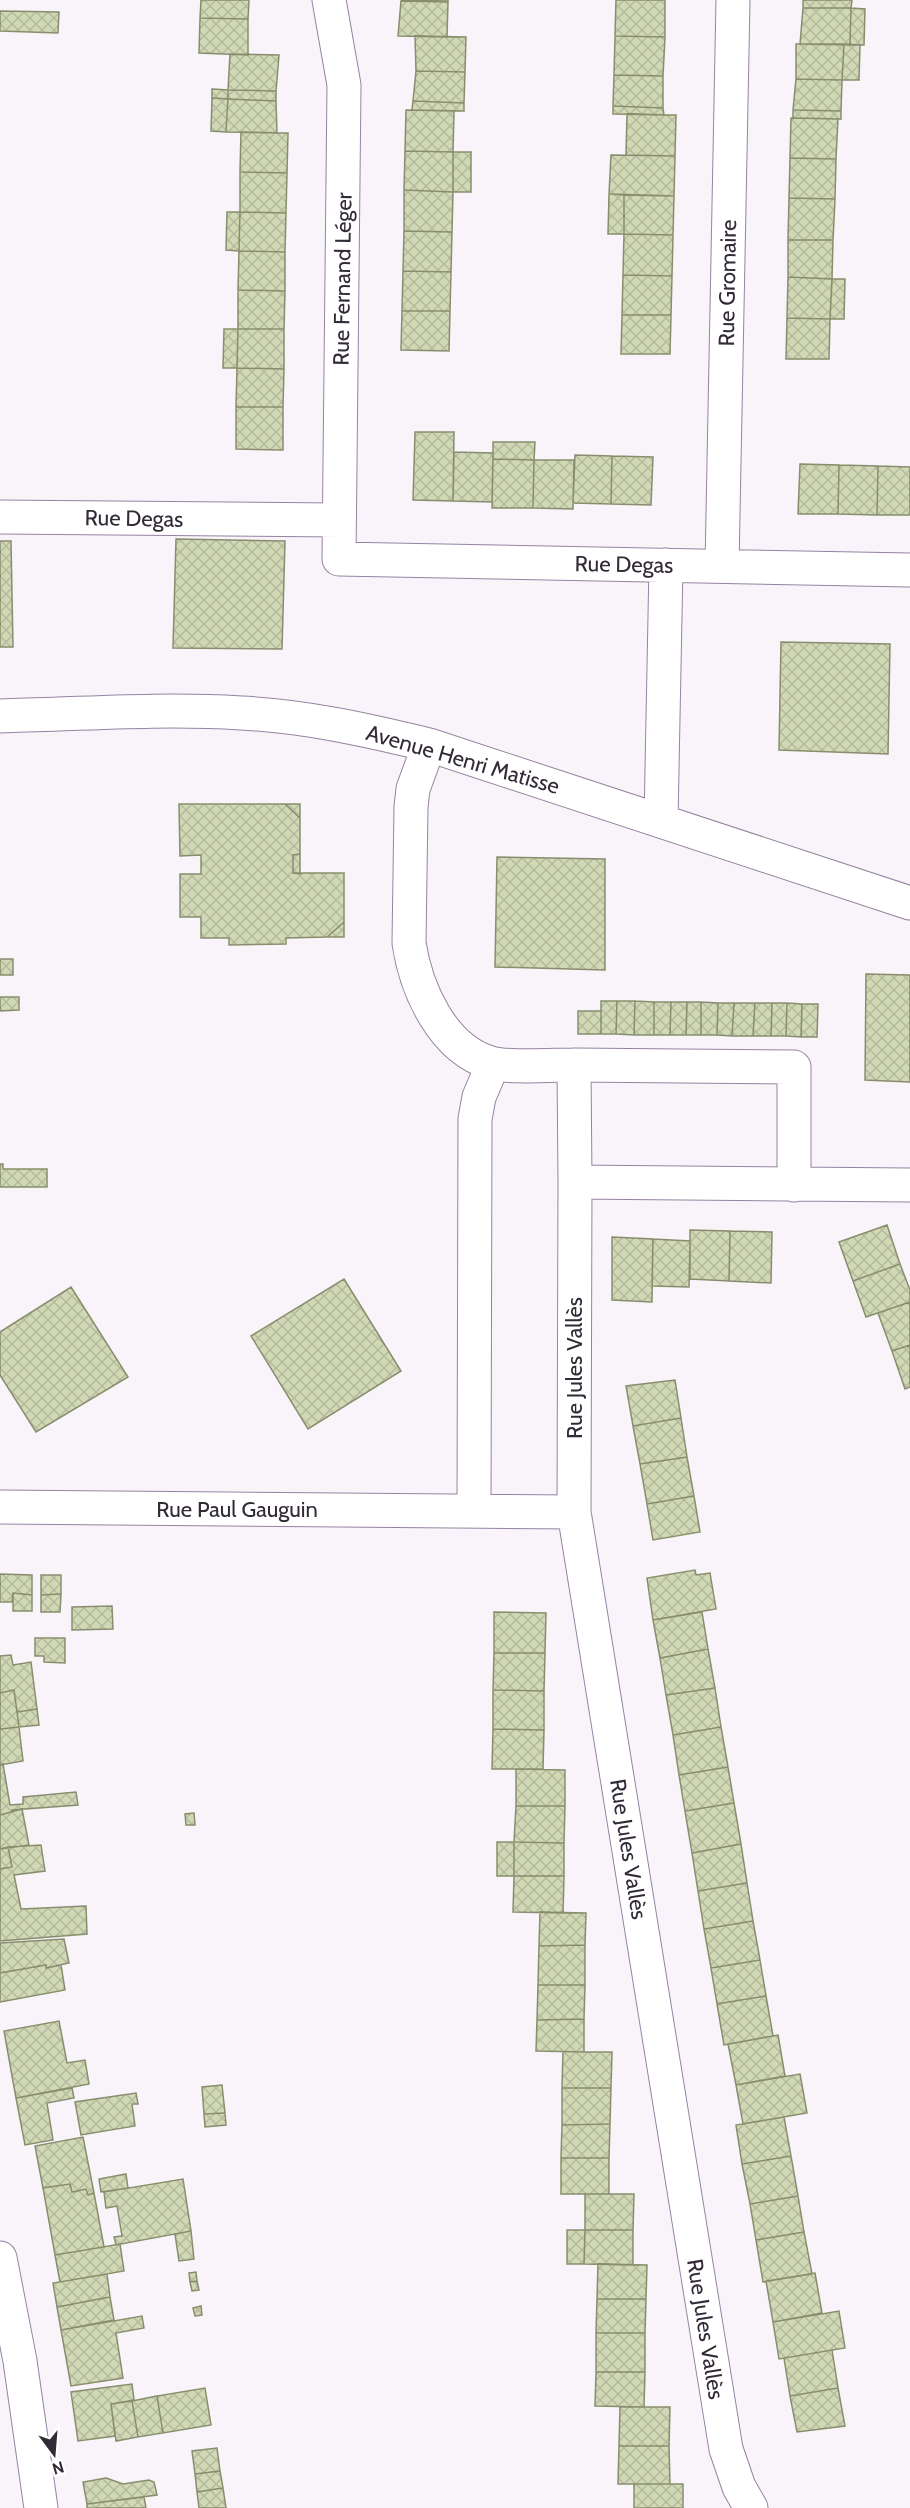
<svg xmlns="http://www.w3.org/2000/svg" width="910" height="2508" viewBox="0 0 910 2508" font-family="Cabin,sans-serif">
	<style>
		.building { fill: url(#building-cross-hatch); stroke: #888e6d; stroke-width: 1.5 }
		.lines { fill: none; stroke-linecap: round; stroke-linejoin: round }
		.minor-casing { stroke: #9683a0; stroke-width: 35 }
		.tertiary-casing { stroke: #9683a0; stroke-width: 35 }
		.minor { stroke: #fff; stroke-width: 33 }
		.tertiary { stroke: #fff; stroke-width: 33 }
		.labels { text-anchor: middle; stroke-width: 4.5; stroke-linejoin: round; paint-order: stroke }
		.street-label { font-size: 22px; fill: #322a36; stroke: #fff }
	</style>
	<defs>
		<pattern id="building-cross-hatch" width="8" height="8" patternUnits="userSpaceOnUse" patternTransform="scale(1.5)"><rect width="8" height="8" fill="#d1d8b5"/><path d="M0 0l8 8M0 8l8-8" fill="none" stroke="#b4ba9c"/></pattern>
	</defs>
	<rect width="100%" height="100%" fill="#f8f4fa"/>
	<path class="building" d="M201 0H249L248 19 200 18Z
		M401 0H448V2Z
		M616 0H665V37L615 36Z
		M803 0H852L851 8H803Z
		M401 1 448 2 447 37 398 36Z
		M803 8H851L850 45 800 44Z
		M851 8 865 9 864 45H850Z
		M0 11 59 12 58 33 0 31Z
		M200 18 248 19V55L199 53Z
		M415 36 466 37 465 72 416 71Z
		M615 36 665 37 663 76 614 75Z
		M796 44H844L842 80 796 79Z
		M844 44 860 45 859 80H842Z
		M230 54 279 55 276 91 228 90Z
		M416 71 465 72 464 103 413 101Z
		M614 75 663 76V108L613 106Z
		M796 79 842 80 841 111 793 110Z
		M212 89 228 90V99L212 98Z
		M228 90 276 91V101L228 99Z
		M212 98 228 99 226 132 211 131Z
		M228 99 276 101 277 133 226 132Z
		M413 101 464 103V111L412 110Z
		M613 106 663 108 664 115 613 114Z
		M406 110 454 111 453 152 405 151Z
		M793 110 841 111V119L793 118Z
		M627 114 676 115 675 156 626 155Z
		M791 118 838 119 836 159 790 158Z
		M241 132 288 133 287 173 240 172Z
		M405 151 453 152V192L404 190Z
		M453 152H471V192H453Z
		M611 155 675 156 674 196 609 194Z
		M790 158 836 159 835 199 789 198Z
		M240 172 287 173 286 213 240 212Z
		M404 190 453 192 452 232 404 231Z
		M609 194 624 195V234H608Z
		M624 195 674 196 673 235 624 234Z
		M789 198 835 199 833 240H788Z
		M227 212H240L239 251 226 250Z
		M240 212 286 213 285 252 239 251Z
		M404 231 452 232 451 272 403 271Z
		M624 234 673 235 672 276 623 275Z
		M788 240H833L832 279 788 277Z
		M239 251 285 252V291L238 290Z
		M403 271 451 272 450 311H402Z
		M623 275 672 276 671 315H622Z
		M788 277 832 279 830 319 787 318Z
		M832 279H845L844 319H830Z
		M238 290 285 291 284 329H238Z
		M402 311H450L449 351 401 350Z
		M622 315H671L670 354H621Z
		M787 318 830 319 829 359H786Z
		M224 329H238L237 368H223Z
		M238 329H284V369L237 368Z
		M237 368 284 369 283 407H236Z
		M236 407H283V450L236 449Z
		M415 432H454L453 501 413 500Z
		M493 442H535L534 460 493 459Z
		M454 452 493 453 492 502 453 501Z
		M575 455 612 456 611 504 573 503Z
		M612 456 653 457 651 505 611 504Z
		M493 459 534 460 533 508H492Z
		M534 460H574L573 509 533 508Z
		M800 464 839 465 838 514H798Z
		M839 465 878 466 877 515 838 514Z
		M878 466 910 467V515H877Z
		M176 539 285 541 282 649 173 648Z
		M0 541H11L13 647H0Z
		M781 642 890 644 888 754 779 750Z
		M179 804H285L300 818V854L293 855V873H344V922L327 937 286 938V944L229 945V938H201V917H180V874H201V855L180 856Z
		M285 804H300V818Z
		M300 854V874L293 873V855Z
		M497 857 605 859V970L495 967Z
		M344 922V937H327L343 923Z
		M0 959H13V975H0Z
		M866 974 910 975V1082L865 1080Z
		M0 997H19V1010L0 1011Z
		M601 1001H617L616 1034H601Z
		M617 1001H635L634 1035 616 1034Z
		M635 1001 654 1002V1035H634Z
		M654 1002H671L670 1035H654Z
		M671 1002H687L686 1035H670Z
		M687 1002H701V1035H686Z
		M701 1002 718 1003 717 1035H701Z
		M718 1003H734L732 1036 717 1035Z
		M734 1003H755L753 1036H732Z
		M755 1003H772L771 1036H753Z
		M772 1003H787L786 1036H771Z
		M787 1003 802 1004 801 1037 786 1036Z
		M802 1004H818L817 1037H801Z
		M578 1011H601V1034H578Z
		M0 1164H3V1169H47V1187H0Z
		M887 1225 900 1264 853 1281 839 1242Z
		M690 1230 730 1231 729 1281 690 1279Z
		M730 1231 772 1232 771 1283 729 1281Z
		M612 1237 653 1239 652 1302 612 1300Z
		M653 1239 690 1241 689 1287 652 1286Z
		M900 1264 910 1290V1302L866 1317 853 1281Z
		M344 1279 401 1371 308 1429 251 1336Z
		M71 1287 128 1377 36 1432 0 1375V1332Z
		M910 1302V1345L892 1351 878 1313Z
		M910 1345V1387L905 1389 892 1351Z
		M675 1380 681 1418 633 1426 626 1386Z
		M681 1418 687 1457 640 1464 633 1426Z
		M687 1457 694 1496 647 1504 640 1464Z
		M694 1496 700 1532 653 1540 647 1504Z
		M695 1570 696 1575 710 1573 716 1609 653 1620 647 1578Z
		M0 1574 32 1575V1595L13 1593 12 1602H0Z
		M41 1575H61V1594L41 1595Z
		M13 1593 32 1595V1611H13Z
		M61 1594 60 1612H41V1595Z
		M112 1606 113 1629 72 1630V1607Z
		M494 1612 546 1613 545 1653H494Z
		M702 1612 708 1649 660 1658 653 1620Z
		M35 1638H65V1663L44 1662V1656H35Z
		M708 1649 715 1688 666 1695 660 1658Z
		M494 1653H545L544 1691 493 1690Z
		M11 1655 13 1665 31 1662 37 1709 17 1712 14 1690 0 1693V1656Z
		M715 1688 721 1727 673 1735 666 1695Z
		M14 1690 19 1727 0 1729V1693Z
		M493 1690 544 1691V1730L493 1729Z
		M37 1709 39 1725 19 1727 17 1712Z
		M19 1727 23 1761 0 1765V1729Z
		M721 1727 728 1767 679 1775 673 1735Z
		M493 1729 544 1730 543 1769H492Z
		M3 1764 10 1805 23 1804V1797L76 1792 78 1805 12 1810V1812L0 1815V1765Z
		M728 1767 734 1803 685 1811 679 1775Z
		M516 1769 565 1770V1806H516Z
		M734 1803 741 1844 692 1853 685 1811Z
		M516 1806H565L564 1843 514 1842Z
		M22 1809 29 1845 0 1849V1815Z
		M194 1813 195 1825H186L185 1814Z
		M497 1842H514V1876H497Z
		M514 1842 564 1843V1876H514Z
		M741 1844 747 1883 698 1891 692 1853Z
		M41 1845 45 1871 14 1875 21 1909 86 1906 87 1934 0 1941V1869L12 1867 8 1847Z
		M8 1847 12 1867 0 1869V1849Z
		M514 1876H564L563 1913 513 1912Z
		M747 1883 753 1921 704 1929 698 1891Z
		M540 1912 586 1913 585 1945 539 1946Z
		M753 1921 760 1960 711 1968 704 1929Z
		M64 1939 69 1963 46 1968V1965L0 1973V1943Z
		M585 1945V1985H538L539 1946Z
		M760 1960 766 1996 717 2004 711 1968Z
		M46 1965V1968L61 1965 65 1990 0 2002V1973Z
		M538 1985H585L584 2019 537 2020Z
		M766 1996 773 2036 724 2045 717 2004Z
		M584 2019V2052L536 2051 537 2020Z
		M59 2021 67 2063 85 2060 89 2084 16 2098 4 2031Z
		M778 2035 785 2076 736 2085 728 2044Z
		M563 2052H612L611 2088H562Z
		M800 2074 807 2113 743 2124 736 2085Z
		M222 2085 225 2113 204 2114 202 2087Z
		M72 2088 74 2098 47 2103 53 2140 25 2145 16 2098Z
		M562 2088H611L610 2124 562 2125Z
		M136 2093 138 2104H132L135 2126 81 2135 75 2102Z
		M225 2113 226 2125 205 2127 204 2114Z
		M784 2117 791 2156 742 2164 736 2125Z
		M610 2124 609 2158H561L562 2125Z
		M83 2137 94 2193 88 2195 86 2189 72 2192 70 2184 43 2188 35 2146Z
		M791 2156 798 2196 750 2204 742 2164Z
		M561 2158H609V2194H561Z
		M126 2174 128 2188 101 2192 99 2179Z
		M183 2179 191 2231 116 2245 114 2237 122 2236 117 2206 106 2208 104 2192Z
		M70 2184 72 2192 86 2189 88 2195 94 2193 104 2247 55 2255 43 2188Z
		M585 2194H634L633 2230H585Z
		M798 2196 804 2232 756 2240 750 2204Z
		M567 2230H585L584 2264H567Z
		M585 2230H633V2265L584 2264Z
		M191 2231 194 2259 179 2261 175 2234Z
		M804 2232 812 2274 763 2282 756 2240Z
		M120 2244 124 2271 60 2282 55 2255Z
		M598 2264 647 2265 646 2299H597Z
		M196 2272 197 2281 190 2282 189 2273Z
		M815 2273 822 2313 773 2322 766 2281Z
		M107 2274 110 2297 57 2307 53 2283Z
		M197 2281 199 2290 192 2291 190 2282Z
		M110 2297 114 2320 61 2330 57 2307Z
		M597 2299H646L645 2333H596Z
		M201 2306 202 2315 195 2316 193 2308Z
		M839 2311 845 2348 779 2359 773 2322Z
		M142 2316 144 2328 116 2333 123 2378 71 2386 61 2330Z
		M596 2333H645V2372H596Z
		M832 2350 838 2388 790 2396 784 2358Z
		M596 2372H645L644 2407 595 2406Z
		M132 2384 134 2400 111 2404 115 2436 78 2441 71 2392Z
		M205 2388 211 2425 163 2433 157 2396Z
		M838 2388 845 2426 797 2432 790 2396Z
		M157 2396 163 2433 138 2437 132 2401Z
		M132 2401 138 2437 116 2441 111 2404Z
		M620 2407H670L669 2446H619Z
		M619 2446H669L670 2484H618Z
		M217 2448 220 2471 195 2474 192 2451Z
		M220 2471 223 2488 197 2492 195 2474Z
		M106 2478 123 2484 149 2480 154 2482 157 2495 87 2504 83 2482Z
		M634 2484H683V2508H634Z
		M223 2488 226 2508H199L197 2492Z
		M144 2497 146 2508H87V2504Z"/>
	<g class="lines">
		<g class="minor-casing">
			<path id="minor" d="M329 0 344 85 339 559 910 570
				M0 517 339 520
				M722 566 733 0
				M0 716C80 714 161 708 241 713 305 716 367 730 429 745L910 903
				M429 745 413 789 411 807 409 943C416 989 442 1049 491 1063 508 1068 554 1065 574 1065
				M661 821 666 565
				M575 1182 574 1512 726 2449 739 2487 751 2508
				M794 1185V1067L574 1065 575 1182 910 1185
				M0 1507 574 1512
				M474 1511 475 1119 479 1097 493 1064"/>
		</g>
		<g class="tertiary-casing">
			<path id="tertiary" d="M0 2258 20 2361 41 2508"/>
		</g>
		<use href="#minor" class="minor"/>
		<use href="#tertiary" class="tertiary"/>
	</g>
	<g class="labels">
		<g class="street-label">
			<text transform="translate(342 279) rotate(-89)" y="8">Rue Fernand Léger</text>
			<text transform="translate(727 283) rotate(-89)" y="8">Rue Gromaire</text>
			<text transform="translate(134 518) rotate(1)" y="8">Rue Degas</text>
			<text transform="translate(624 564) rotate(1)" y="8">Rue Degas</text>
			<text transform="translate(463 759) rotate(16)" y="8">Avenue Henri Matisse</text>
			<text transform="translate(574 1368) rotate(-90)" y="8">Rue Jules Vallès</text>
			<text x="237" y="1517">Rue Paul Gauguin</text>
			<text transform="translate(629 1849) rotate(81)" y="8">Rue Jules Vallès</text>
			<text transform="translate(706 2329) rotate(81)" y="8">Rue Jules Vallès</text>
		</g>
	</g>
	<g transform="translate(54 2454) rotate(164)" stroke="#ffffff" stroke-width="4.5" paint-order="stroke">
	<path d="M0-4.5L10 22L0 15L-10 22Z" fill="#322a36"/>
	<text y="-9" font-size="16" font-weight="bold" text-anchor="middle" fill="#322a36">N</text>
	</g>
</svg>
